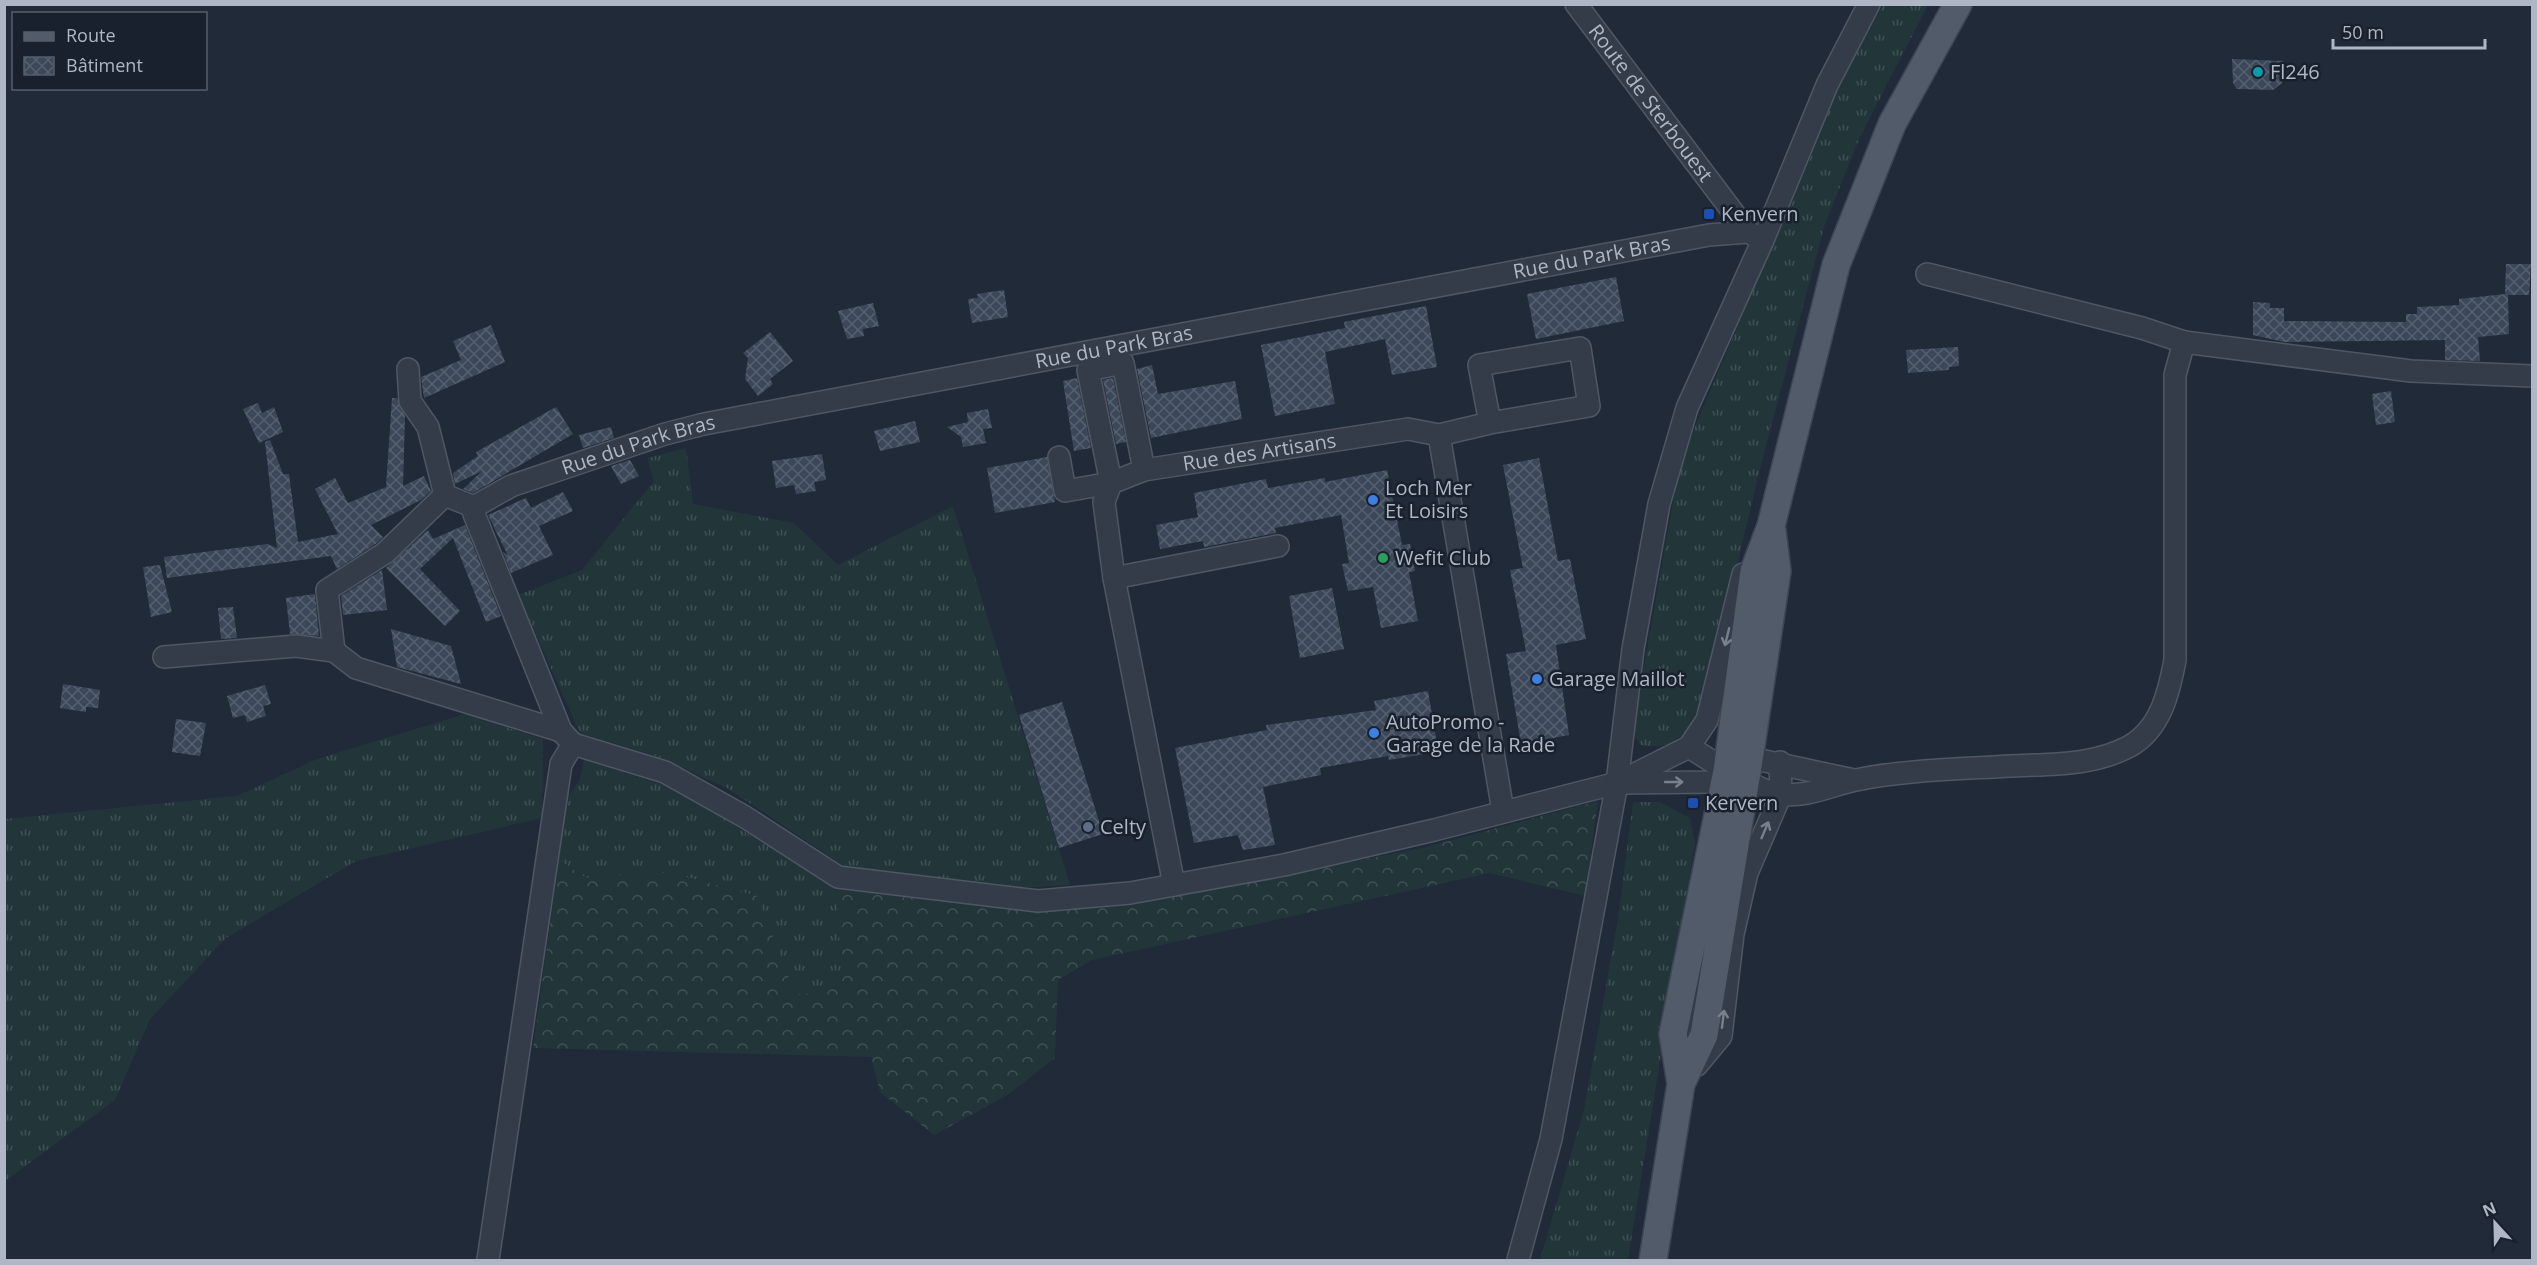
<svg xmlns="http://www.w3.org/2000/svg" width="2537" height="1265" viewBox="0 0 2537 1265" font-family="'Open Sans',sans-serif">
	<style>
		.grass { fill: url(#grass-tufts) }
		.forest { fill: url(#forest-crowns) }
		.building { fill: url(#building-cross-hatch) }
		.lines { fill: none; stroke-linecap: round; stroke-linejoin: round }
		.minor-casing { stroke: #4f5764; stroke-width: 24 }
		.major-casing { stroke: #3d4553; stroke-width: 30 }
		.minor { stroke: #343c49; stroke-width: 21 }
		.major { stroke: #525b69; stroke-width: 27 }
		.oneway { stroke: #78808e }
		.culture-dot { fill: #0f9aa8; stroke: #1a212e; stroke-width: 2 }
		.transit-dot { fill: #1a4fb4; stroke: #1a212e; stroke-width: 2 }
		.shop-dot { fill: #3f7fe0; stroke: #1a212e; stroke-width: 2 }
		.leisure-dot { fill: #2e9e5b; stroke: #1a212e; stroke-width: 2 }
		.service-dot { fill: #5c6f8a; stroke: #1a212e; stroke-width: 2 }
		.labels { text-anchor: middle; stroke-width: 5; stroke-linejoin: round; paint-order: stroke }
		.poi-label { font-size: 20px; fill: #afb7c6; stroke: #1a212e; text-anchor: start }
		.street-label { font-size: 20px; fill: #afb7c6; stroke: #1a212e }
	</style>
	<defs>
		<pattern id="grass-tufts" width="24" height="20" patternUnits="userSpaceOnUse" patternTransform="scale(1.5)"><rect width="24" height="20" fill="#22363a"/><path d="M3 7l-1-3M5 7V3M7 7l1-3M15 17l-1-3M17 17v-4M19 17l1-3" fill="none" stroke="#405155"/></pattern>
		<pattern id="forest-crowns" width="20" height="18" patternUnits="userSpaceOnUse" patternTransform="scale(1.5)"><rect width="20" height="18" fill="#22363a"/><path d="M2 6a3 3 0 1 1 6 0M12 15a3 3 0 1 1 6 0" fill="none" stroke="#405155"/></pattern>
		<pattern id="building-cross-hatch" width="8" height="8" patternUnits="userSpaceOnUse" patternTransform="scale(1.5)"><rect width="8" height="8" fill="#3c4859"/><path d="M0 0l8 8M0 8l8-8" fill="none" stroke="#56606f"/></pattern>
	</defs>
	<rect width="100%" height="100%" fill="#202a39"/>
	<path class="grass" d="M1883 5H1928L1860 137 1825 224 1764 453 1703 706C1685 735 1678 751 1640 745L1634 734V724L1680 462 1842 80Z
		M686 448 693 504 794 523 838 565 953 506 1070 885 1016 888 844 866 727 788 653 755 580 733 518 595 582 570 654 481 647 458Z
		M465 714 543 739 542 818 356 861 226 938 150 1019 115 1100 5 1181V819L237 796 317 759Z
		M584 760 674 788 837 889 842 986 796 996 756 896 668 872 586 878 559 860 566 799 580 780Z
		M1633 802H1660L1690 818 1695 843 1628 1260H1540L1584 1110 1618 919Z"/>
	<path class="forest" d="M1598 801 1585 896 1490 873 1092 960 1058 980 1055 1058 1006 1096 934 1135 880 1092 871 1057 533 1048 559 860 586 878 668 872 757 896 796 996 842 986 837 889 1018 909 1179 896 1426 847Z"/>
	<path class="building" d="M2232 59 2284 61 2282 83 2273 90 2237 89 2233 83Z
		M2506 264H2531L2529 295H2508L2509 334 2478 337 2480 361 2445 360V340L2284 342 2253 335V302L2270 303V308H2284V321L2406 322V314H2417V307L2459 305V299L2505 294Z
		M1616 277 1624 321 1536 339 1527 294Z
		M1004 290 1008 317 972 323 968 299 978 298 977 294Z
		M873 303 879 326 863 329 864 336 847 339 838 311Z
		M1426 306 1437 367 1392 375 1385 339 1325 352 1335 404 1275 416 1261 345 1345 328 1344 322Z
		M491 325 505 362 424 398 421 377 461 360 453 341Z
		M770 332 793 361 770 379 773 384 758 396 745 379 748 358 743 353Z
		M1958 347 1959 366 1949 367V370L1908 373 1906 350Z
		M1152 365 1158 394 1235 381 1242 419 1151 438 1137 369Z
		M1077 378 1091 448 1074 451 1063 381Z
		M1113 378 1126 442 1116 444 1103 380Z
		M2391 391 2395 422 2376 425 2372 394Z
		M392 398H397L405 416 403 486 424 476 431 491 421 500 371 525 383 537 377 543 337 569 331 556 167 578 164 557 267 544 277 548 265 442 270 440 283 474H289L298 542 338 534 315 489 335 478 348 503 386 487Z
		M258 403 262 413 274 407 283 432 259 443 243 409Z
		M556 407 573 434 473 493 463 489 482 471 455 484 453 473 478 456 476 452Z
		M988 409 992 428 983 429 986 443 963 447 961 437 947 427 968 422 967 413Z
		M915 421 920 442 880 451 874 431Z
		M611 427 614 438 583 448 579 435Z
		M822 454 826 480 814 482 816 491 796 494 794 485 776 488 772 461Z
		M1047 457 1055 502 995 513 987 468Z
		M1539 458 1558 561 1570 559 1586 639 1556 645 1569 735 1521 744 1506 654 1526 651 1510 570 1523 568 1503 465Z
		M630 460 639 476 621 484 611 466Z
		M1387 470 1402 545 1410 544 1415 571 1409 572 1418 621 1381 628 1373 587 1348 591 1342 564 1349 563 1341 515 1275 528 1276 533 1204 547 1203 541 1160 549 1156 525 1198 517 1194 493 1266 479 1268 488 1325 478V482Z
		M563 492 573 511 539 526 553 555 511 573 503 552 508 556 488 515 526 498 531 508Z
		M465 525 501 616 486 622 453 538 420 569 460 611 445 626 386 568 428 530 433 539Z
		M160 565 172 612 151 617 143 567Z
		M382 570 387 610 343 615 341 596Z
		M1332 588 1344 649 1300 658 1289 596Z
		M315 594 319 636 290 634 286 598Z
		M233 607 237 638 221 639 218 608Z
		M391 629 451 646 461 684 397 667Z
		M63 684 100 690 98 708 86 707V712L60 708Z
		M265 685 271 704 263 706 266 716 247 722 245 715 233 718 227 696Z
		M1428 691 1437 744 1436 752 1389 760 1388 756 1320 768 1321 775 1263 787 1275 845 1243 850 1238 835 1194 843 1175 748 1267 730 1266 725 1376 710 1374 701Z
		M1062 702 1103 834 1059 848 1019 715Z
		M176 719 206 723 200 756 172 752Z"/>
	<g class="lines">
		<g class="minor-casing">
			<g id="minor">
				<path id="s1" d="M1576 4 1748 232"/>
				<path d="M1927 274 2142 328 2184 342 2411 371 2532 376"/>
				<path d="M408 369 410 401 428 427 445 495 474 507"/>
				<path d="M1439 435 1490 423 1589 406 1580 348 1479 365 1490 423"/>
				<path d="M1059 457 1065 491 1111 483 1088 370 1123 363 1144 470"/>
				<path d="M1114 578 1278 546"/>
				<path d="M334 651 327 590 385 553 445 495"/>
				<path d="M164 657 296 646 334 651 356 668 561 731"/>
				<path id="s2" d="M573 744 561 731 474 514V507L511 486 665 434 704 424 1709 235 1748 232 1763 240"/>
				<path d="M1689 747 1727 771 1737 772 1760 760 1854 780"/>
				<path d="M1737 772C1747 784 1765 791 1780 794 1807 798 1831 785 1856 780 1904 770 1960 769 2010 766 2051 764 2093 766 2130 746 2161 728 2169 692 2175 660V375L2184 342"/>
				<path d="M1623 783 1714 782 1727 771"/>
				<path id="s3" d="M1174 885 1114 578 1104 502 1111 483 1144 470 1408 429 1439 435 1503 811"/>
				<path d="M1684 1065 1708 933"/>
				<path d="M1697 1065 1721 1036 1733 934 1747 873 1781 794 1780 762"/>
				<path d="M488 1260 561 764 573 744 665 772 745 817 838 877 1038 901 1130 893 1284 865 1434 830 1617 783 1689 747 1707 720 1743 574"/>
				<path d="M1518 1260 1551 1139 1617 783 1633 649 1659 504 1687 408 1763 240 1827 85 1869 4"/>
			</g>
		</g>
		<g class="major-casing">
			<path id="major" d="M1681 1084 1673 1034 1727 771 1754 571 1771 526 1836 265 1892 124 1958 4
				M1653 1260 1681 1084 1704 1035 1748 766 1777 571 1772 531"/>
		</g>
		<use href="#minor" class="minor"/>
		<use href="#major" class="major"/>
	</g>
	<defs><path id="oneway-shaft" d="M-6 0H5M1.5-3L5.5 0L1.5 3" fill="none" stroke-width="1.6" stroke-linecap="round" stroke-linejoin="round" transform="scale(1.5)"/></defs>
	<g class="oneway">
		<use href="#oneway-shaft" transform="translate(1727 637) rotate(104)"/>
		<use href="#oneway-shaft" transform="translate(1674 782)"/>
		<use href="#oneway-shaft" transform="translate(1765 830) rotate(-67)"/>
		<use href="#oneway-shaft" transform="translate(1723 1019) rotate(-83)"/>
	</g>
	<circle class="culture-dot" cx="2258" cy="72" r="6"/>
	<g class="transit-dot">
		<rect x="1703" y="208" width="12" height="12" rx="3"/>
		<rect x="1687" y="797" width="12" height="12" rx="3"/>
	</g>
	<g class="shop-dot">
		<circle cx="1373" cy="500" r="6"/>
		<circle cx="1537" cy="679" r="6"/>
		<circle cx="1374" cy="733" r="6"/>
	</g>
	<circle class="leisure-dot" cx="1383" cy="558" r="6"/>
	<circle class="service-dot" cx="1088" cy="827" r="6"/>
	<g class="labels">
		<g class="poi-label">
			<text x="2270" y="79">Fl246</text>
			<text x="1721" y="221">Kenvern</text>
			<text x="1385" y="495">Loch Mer<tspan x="1385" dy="23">Et Loisirs</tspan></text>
			<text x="1395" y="565">Wefit Club</text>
			<text x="1549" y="686">Garage Maillot</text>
			<text x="1386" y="729">AutoPromo -<tspan x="1386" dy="23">Garage de la Rade</tspan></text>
			<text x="1705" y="810">Kervern</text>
			<text x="1100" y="834">Celty</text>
		</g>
		<g class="street-label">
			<text dy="7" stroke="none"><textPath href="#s1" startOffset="124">Route de Sterbouest</textPath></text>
			<text dy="7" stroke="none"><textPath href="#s2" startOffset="1407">Rue du Park Bras</textPath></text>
			<text dy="7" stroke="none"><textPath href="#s2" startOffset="921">Rue du Park Bras</textPath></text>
			<text dy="7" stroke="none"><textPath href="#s2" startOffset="435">Rue du Park Bras</textPath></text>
			<text dy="7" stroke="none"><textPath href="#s3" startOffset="562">Rue des Artisans</textPath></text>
		</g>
	</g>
	<rect width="2537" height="1265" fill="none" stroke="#afb7c6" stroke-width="12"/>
	<rect x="12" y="12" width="195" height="78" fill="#1a212e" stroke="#565d6b" stroke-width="1.5"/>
	<rect x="24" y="32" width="30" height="9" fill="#525b69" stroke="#565d6b" stroke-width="1.5"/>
	<text x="66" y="42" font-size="18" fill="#afb7c6">Route</text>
	<rect x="24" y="57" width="30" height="18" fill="url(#building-cross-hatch)" stroke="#565d6b" stroke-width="1.5"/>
	<text x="66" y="72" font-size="18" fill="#afb7c6">Bâtiment</text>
	<g transform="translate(2495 1223) rotate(338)" stroke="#1a212e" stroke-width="4.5" paint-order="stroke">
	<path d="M0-4.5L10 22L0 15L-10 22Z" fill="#afb7c6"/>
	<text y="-9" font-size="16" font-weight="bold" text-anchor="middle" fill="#afb7c6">N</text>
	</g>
	<path d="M2333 39v9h152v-9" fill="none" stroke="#afb7c6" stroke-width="3"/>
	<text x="2342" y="39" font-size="18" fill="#afb7c6" stroke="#1a212e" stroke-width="4.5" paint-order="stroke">50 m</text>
</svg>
